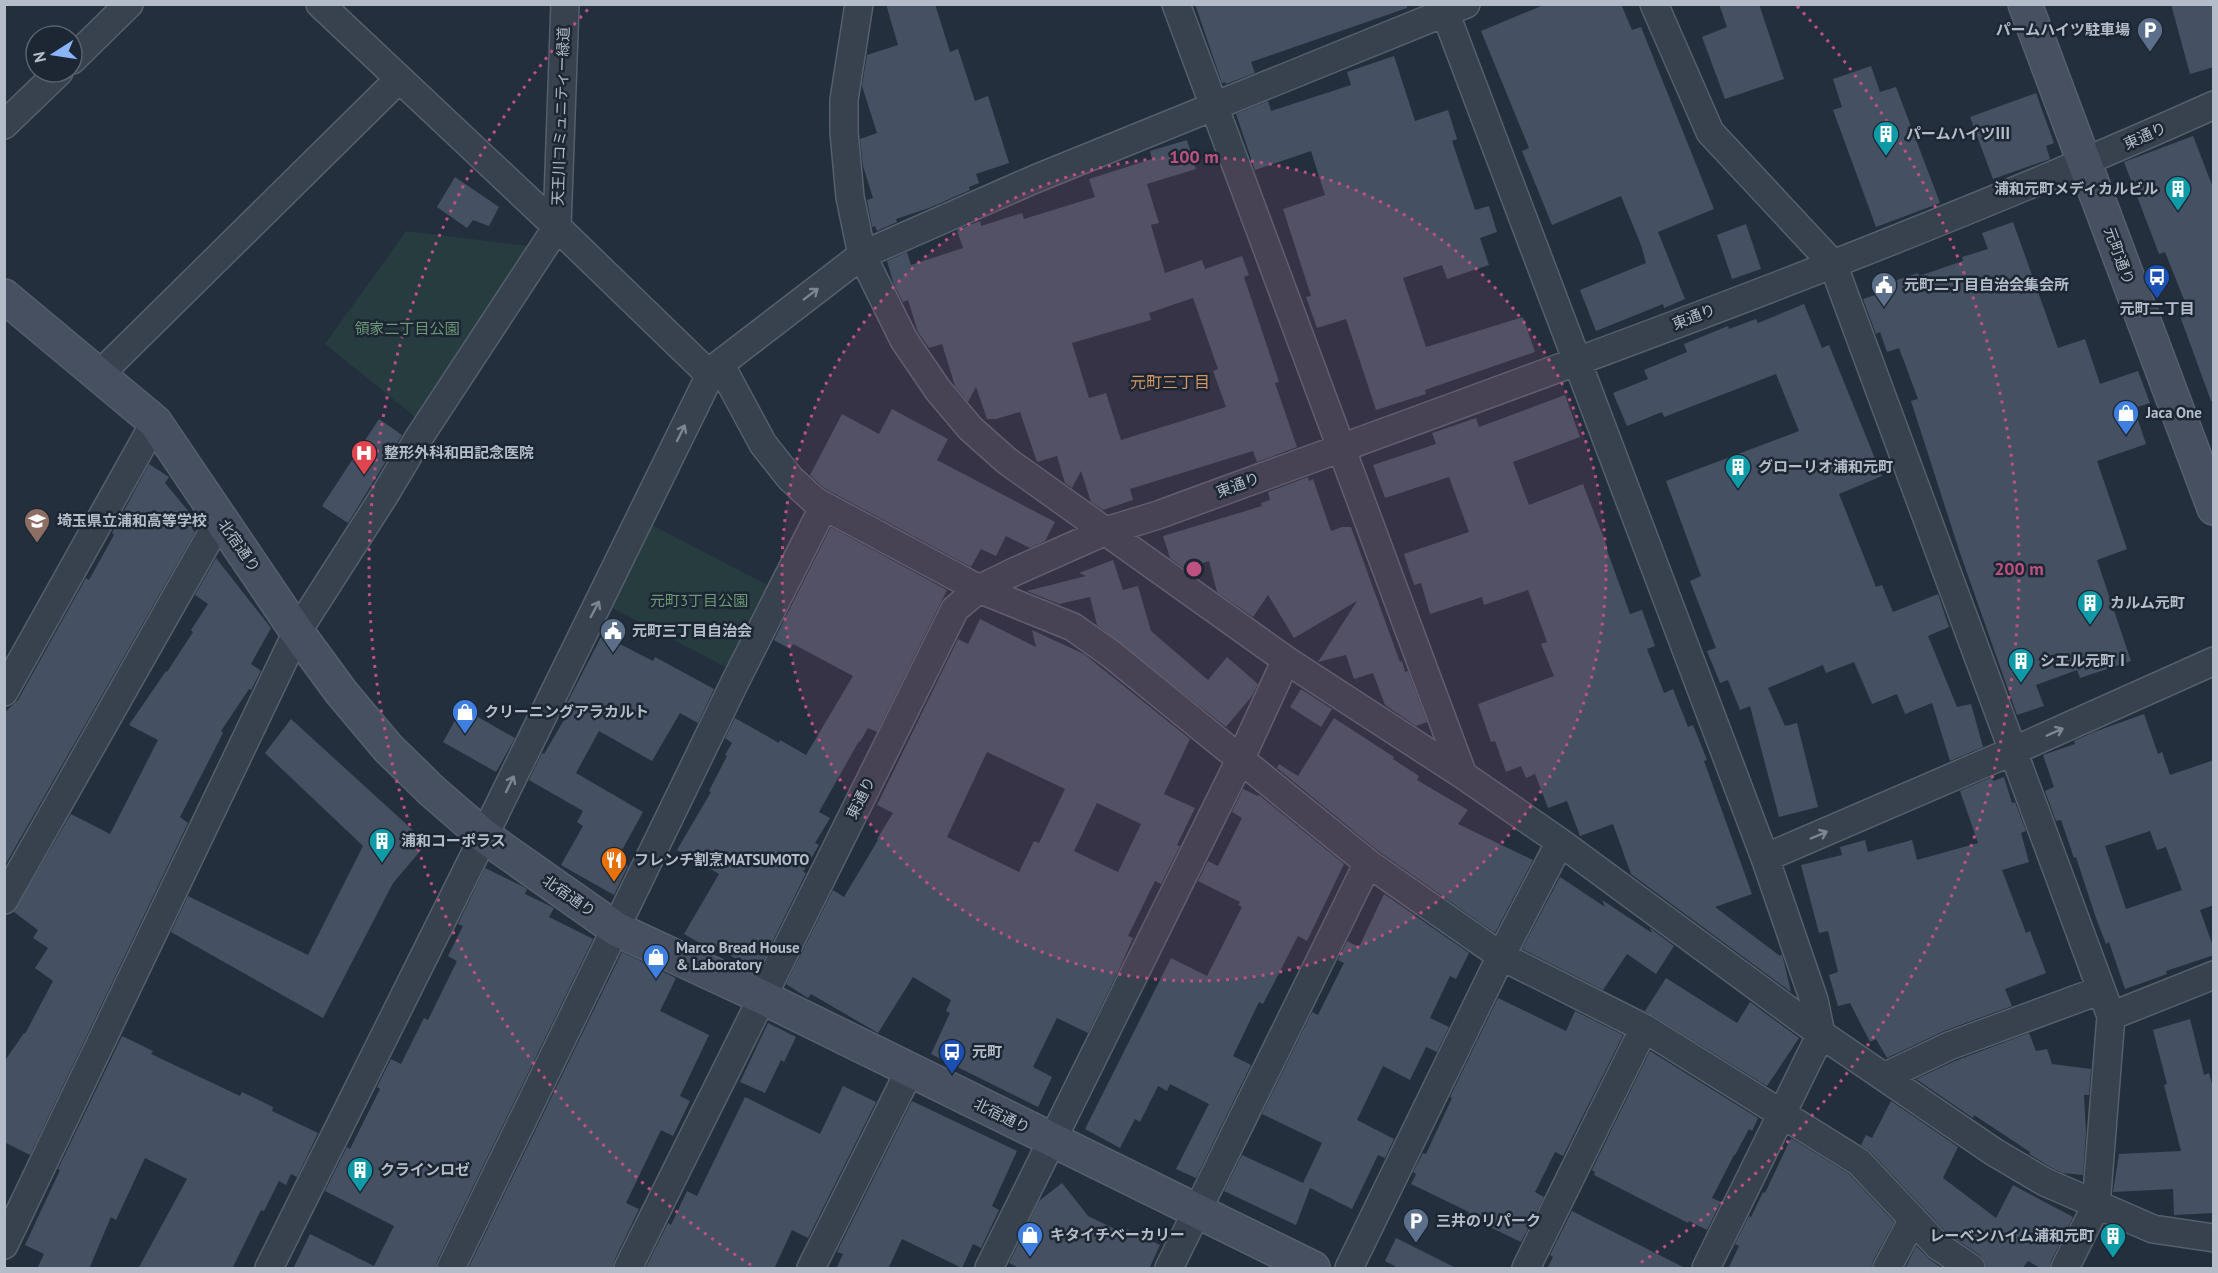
<svg xmlns="http://www.w3.org/2000/svg" width="2218" height="1273" viewBox="0 0 2218 1273" font-family="'PT Sans','Noto Sans JP',sans-serif">
	<style>
		.green { fill: #263c3f }
		.building { fill: #455162; fill-rule: evenodd }
		.lines { fill: none; stroke-linecap: round; stroke-linejoin: round }
		.street-casing { stroke: #565f6c; stroke-width: 30 }
		.secondary-casing { stroke: #565f6c; stroke-width: 36 }
		.street { stroke: #38414e; stroke-width: 27 }
		.secondary { stroke: #465061; stroke-width: 33 }
		.oneway { stroke: #7c8592 }
		.ring { fill: none; stroke: #bd5182; stroke-width: 3; stroke-dasharray: 3 6 }
		.labels { text-anchor: middle; stroke-width: 5; stroke-linejoin: round; paint-order: stroke }
		.poi-label { font-size: 15px; font-weight: bold; fill: #b4bcc9; stroke: #1d2633; text-anchor: start }
		.street-label { font-size: 15px; fill: #b4bcc9; stroke: #1d2633 }
		.park-label { font-size: 15px; fill: #6b9a76; stroke: #1d2633 }
		.neighbourhood-label { font-size: 16px; fill: #d59563; stroke: #1d2633 }
		.centre { fill: #bd5182; stroke: #1d2633; stroke-width: 3 }
		.ring-label { font-size: 18px; text-anchor: middle; font-weight: bold; fill: #bd5182; stroke: #1d2633; stroke-width: 5; stroke-linejoin: round; paint-order: stroke }
	</style>
	<rect width="100%" height="100%" fill="#242f3e"/>
	<path class="green" d="M406 231 529 246 419 420 325 344Z
		M652 525 775 589 733 671 611 607Z"/>
	<path class="building" d="M886 4H935L950 52 958 49 975 101 988 96 1009 163 976 174 979 183 969 187 970 190 929 208 896 219 897 222 877 231 875 226 872 227 867 200 873 198 863 166 860 139 877 133 862 86 867 55 898 45Z
		M1195 4H1406L1407 8 1251 62 1255 73 1226 84 1225 82 1222 83Z
		M1546 4H1621L1632 30 1641 27 1714 209 1658 232 1685 299 1664 308 1663 304 1596 331 1580 290 1646 263 1641 245 1621 196 1552 225 1522 151 1529 148 1481 31Z
		M1719 4H1759L1784 79 1725 99 1702 37 1727 27Z
		M2171 4H2214V67L2190 74Z
		M1394 56 1415 121 1448 110 1457 139 1452 141 1475 210 1489 206 1497 232 1480 238 1489 265 1447 279 1442 265 1403 278 1426 347 1523 317 1535 352 1425 390 1426 394 1376 410 1346 319 1317 328 1306 297 1311 296 1283 209 1325 195 1311 151 1255 170 1236 114 1268 101 1271 111 1351 85 1347 72Z
		M1871 66 1880 92 1896 87 1940 203 1876 227 1833 110 1842 107 1833 79Z
		M2036 93 2054 143 2046 146 2050 159 1993 179 1970 117Z
		M2193 136 2214 190V401H2211L2180 316 2189 312 2165 252 2159 254 2124 162Z
		M1187 140 1196 169 1147 184 1159 223 1151 225 1165 273 1202 260 1205 269 1242 256 1249 275 1244 277 1279 382 1275 383 1297 447 1257 462 1253 451 1130 489 1133 500 1103 510 1091 502 1081 471 1072 488 1065 483 1057 456 1037 462 1020 412 996 419H987L976 387 968 402 955 386 942 344 929 348 918 332 908 300 903 302 894 285 887 261 907 252 911 265 963 248 957 230 980 221 981 226 1022 213 1024 219 1095 197 1089 179 1152 159 1150 151ZM1193 298 1218 369 1213 371 1226 407 1121 440 1106 393 1089 398 1072 343 1151 320 1149 313Z
		M455 177 499 207 489 226 473 220 467 228 437 207Z
		M2013 222 2058 348 2085 339 2100 384 2138 371 2150 403 2134 408 2146 444 2097 461 2127 549 2097 560 2131 661 2080 678 2077 670 2036 685 2044 706 2017 715 1960 553 1911 401 1918 399 1899 348 1887 352 1880 332 1876 334 1863 299 1887 291 1885 284 1918 273 1919 276 1963 261 1962 257 1988 249 1982 233Z
		M1746 224 1761 269 1732 279 1717 235Z
		M1804 304 1822 348 1829 345 1882 476 1839 494 1876 587 1882 585 1893 612 1938 594 1949 627 1928 636 1957 707 1971 704 1983 747 1950 761 1932 703 1905 714 1897 694 1872 704 1854 662 1826 673 1823 665 1768 688 1785 726 1797 723 1818 807 1779 817 1750 706 1740 710 1728 680 1720 683 1707 651 1716 648 1690 581 1701 576 1666 481 1799 431 1776 374 1664 417 1662 412 1627 426 1613 393 1648 379 1644 370 1687 352 1684 344 1728 326 1729 329 1756 319 1758 323Z
		M1565 395 1580 437 1513 462 1529 505 1583 484 1608 549 1607 550 1630 614 1642 610 1655 646 1647 649 1664 693 1673 689 1688 727 1693 725 1707 760 1704 761 1752 894 1715 907 1780 956 1782 954 1791 992 1631 874 1613 824 1580 836 1567 801 1548 808 1535 774 1526 778 1521 766 1506 772 1495 741 1491 742 1478 704 1554 676 1541 644 1547 642 1528 590 1484 605 1482 597 1430 614 1421 583 1414 585 1404 554 1469 532 1449 477 1385 498 1373 465 1436 444 1432 433 1476 418 1479 427Z
		M892 409 948 439 937 460 1055 522 1045 541 1030 548 1006 536 996 556 981 549 971 567 824 488 810 475 842 414 879 434Z
		M379 419 402 435 348 523 322 506Z
		M149 464 169 477 165 483 199 524 193 530 195 532 4 867V713L18 700 86 578 89 580 114 535 112 533Z
		M1308 477 1309 481 1313 479 1331 531 1342 527H1351L1400 662 1402 661 1405 672 1408 671 1427 722 1416 726 1385 705 1373 673 1354 679 1346 655 1318 662 1357 601 1294 638 1268 595 1253 617 1217 592 1209 561 1185 569 1170 558 1163 536 1262 506 1261 503 1270 500 1268 492Z
		M831 527 947 590 877 732 868 728 860 742 859 741 819 812 830 818 815 843 819 845 803 872 806 873 760 967 755 964 752 968 714 946 712 950 684 934 719 874 677 850 711 792 709 791 727 756 725 755 732 743 725 738 735 718 779 743 780 740 806 755 853 676 793 644 790 649 774 640Z
		M216 558 271 628 251 664 261 671 251 690 249 689 221 731 223 733 180 817 188 823 30 1155 4 1142V1062L24 1033 25 1034 53 981 35 968 48 948 33 938 38 930 14 912 71 814 110 834 158 740 129 725 166 671 167 672 193 632 191 630 208 604 195 595Z
		M1113 560 1123 590 1138 586 1151 631 1208 680 1227 657 1258 684 1252 696 1226 727 1097 625 1090 597 1059 604 1027 591 1086 576 1079 573Z
		M980 619 1036 647 1032 630 1084 654 1190 739 1164 794 1195 808 1177 845 1180 846 1161 884 1155 881 1128 936 1133 938 1118 972 1088 1033 1057 1018 1033 1067 1052 1077 1038 1107 931 1054 950 1013 946 1011 951 1000 913 977 878 1033 811 994 808 998 786 984 833 890 844 897 878 840 877 839 893 813 877 805 958 639 968 644ZM987 752 1065 789 1039 843 1034 841 1019 872 947 837ZM1097 803 1141 824 1118 872 1074 851Z
		M602 635 653 661 655 657 714 689 698 723 680 713 652 761 599 731 576 773 643 812 617 859 628 866 614 895 561 865 583 826 577 822 583 811 529 780 542 753 544 754 571 708 566 705Z
		M1301 689 1332 709 1321 727 1290 707Z
		M462 708 515 738 496 772 443 742Z
		M2144 714 2158 754 2162 752 2170 775 2214 760V905L2200 910 2214 949V955L2166 971 2167 974 2125 989 2109 942 2106 944 2096 918 2076 857 2074 858 2061 820 2056 821 2045 791 2054 787 2043 755 2075 744 2074 741 2094 732ZM2150 831 2157 850 2166 847 2182 890 2126 909 2105 846Z
		M1334 718 1394 757 1393 759 1419 776 1417 780 1468 810 1458 824 1533 860 1495 933 1377 850 1277 768 1279 764 1298 776Z
		M291 719 427 843 393 883 323 1018 171 932 188 896 308 955 363 846 265 753Z
		M1992 777 1993 781 2004 777 2012 803 2015 802 2026 831 2021 833 2029 862 2002 870 2026 933 2030 931 2046 973 2005 989 2012 1006 1944 1031 1887 1058 1876 1039 1870 1042 1850 1003 1838 1006 1829 975 1838 972 1828 931 1819 933 1801 865 1842 855 1840 847 1865 840 1868 852 1912 840 1917 860 1978 843 1960 791Z
		M1243 789 1258 796 1259 795 1344 864 1307 941 1298 936 1263 1004 1259 1002 1233 1056 1251 1065 1196 1178 1176 1169 1209 1104 1170 1084 1167 1091 1158 1086 1140 1122 1135 1119 1120 1148 1085 1129 1171 958 1207 976 1242 907 1238 905 1240 902 1198 881 1208 861 1218 866 1242 818 1232 812Z
		M485 868 524 887 527 889 525 894 554 908 549 917 593 939 437 1261 435 1269H293L310 1234 374 1266 394 1226 325 1191 347 1147 350 1149 380 1089 377 1087 391 1059 401 1064 424 1018 428 1020 457 961 448 956 463 926 458 924Z
		M1560 877 1605 907 1602 900 1652 933 1650 928 1674 946 1656 974 1627 954 1603 990 1522 949Z
		M1384 894 1469 953 1456 979 1450 976 1430 1018 1449 1027 1437 1052 1426 1047 1410 1080 1383 1066 1357 1120 1394 1139 1385 1158 1378 1155 1352 1209 1310 1188 1296 1225 1224 1191 1242 1155 1303 1183 1322 1143 1262 1114 1312 1012 1318 1015 1344 963 1338 960 1347 941 1359 947Z
		M622 952 676 978 660 1011 709 1035 680 1096 690 1101 673 1136 661 1130 626 1203 639 1209 614 1261 612 1269H468Z
		M1666 978 1737 1023 1750 1002 1799 1038 1767 1086 1645 1011Z
		M1498 998 1566 1031 1575 1011 1623 1035 1563 1156 1555 1152 1535 1192 1544 1197 1521 1242 1467 1216 1469 1212 1411 1184 1416 1174 1413 1172 1423 1153 1426 1154 1452 1098 1450 1097Z
		M2190 1019 2204 1075 2209 1073 2214 1091V1213L2174 1215 2173 1189 2113 1192 2119 1154 2181 1151 2164 1085 2167 1084 2153 1030Z
		M768 1023 796 1037 784 1062 781 1060 765 1093 740 1082Z
		M2029 1033 2036 1051 2047 1049 2052 1064 2091 1069 2089 1095H2084L2086 1132 2083 1175 2063 1173 2052 1168 2029 1154 2030 1152 1974 1115 1973 1118 1916 1079 1955 1061Z
		M122 1036 153 1051 151 1054 240 1096 242 1092 273 1107 272 1111 318 1133 297 1177 291 1174 286 1185 279 1181 264 1211 261 1210 232 1269H138L187 1179 145 1158 116 1220 111 1217 89 1269H37L44 1254 25 1245 60 1170 58 1169Z
		M1650 1051 1758 1118 1752 1131 1749 1129 1735 1155H1734L1712 1198 1721 1202 1707 1230 1689 1221 1688 1223 1594 1175 1595 1172 1592 1170Z
		M843 1086 876 1102 808 1238 792 1230 774 1269H645L668 1223 671 1225 687 1191 697 1196 745 1097 820 1134Z
		M912 1101 1017 1151 992 1206 999 1210 981 1248 973 1244 962 1268 902 1239 888 1269H836L843 1254 837 1252Z
		M1891 1101 1958 1147 1943 1178 1996 1218 2013 1185 2073 1217 2051 1261 2049 1269H2042L2028 1261 2022 1269H1987L1985 1262 1980 1255 1948 1234 1870 1151 1861 1145 1866 1135 1872 1138Z
		M1791 1138 1849 1174 1894 1222 1873 1261 1871 1269H1728L1739 1246 1735 1244 1749 1216 1751 1217 1763 1192 1765 1193Z
		M1062 1183 1088 1216 1125 1234 1127 1229 1160 1245 1149 1269H1021L1009 1263 1039 1201Z
		M1572 1211 1687 1269H1547L1553 1257 1550 1255Z
		M1396 1238 1458 1269H1400L1385 1261Z
		M1916 1246 1929 1259 1943 1269H1905Z"/>
	<g class="lines">
		<g class="street-casing">
			<path id="street" d="M320 4 557 227 710 375
				M859 4 844 100V132L850 197 862 255 904 340 938 390 970 428 1007 461 1286 660 1463 775 1560 842 1821 1034 1994 1152 2045 1182 2153 1229 2214 1238
				M1176 4 1463 775
				M1442 4 1765 858 1814 1000 1821 1034 1706 1268
				M1654 4 1710 132 1833 264 2111 1016 2096 1206 2065 1268
				M72 60 129 4
				M4 125 59 72
				M720 364 763 444 790 478 815 501 979 589 1073 627 1111 654 1368 863 1501 956 1644 1028 1859 1162 1938 1246 1971 1268
				M99 375 398 80
				M4 692 155 422
				M1765 858 2013 751 2214 661
				M4 900 220 519
				M2111 1016 2214 975
				M1884 1077 1949 1046 2101 990
				M4 1245 297 632 384 496 418 439 557 227 565 4
				M269 1268 484 836 710 375 720 364 862 255 1035 179 1466 4
				M451 1268 735 682 824 506
				M628 1268 955 609 979 589 1016 571 1106 531 1158 515C1512 385 1869 260 2214 105
				M811 1268 910 1070
				M989 1268 1240 760 1286 660
				M1169 1268 1368 863
				M1349 1268 1501 956 1560 842
				M1526 1268 1644 1028
				M1887 1268 1913 1219"/>
		</g>
		<g class="secondary-casing">
			<path id="secondary" d="M2025 4 2214 508
				M4 296 155 422 297 632 341 692 388 748 432 791 484 836 616 929 762 997 1313 1268"/>
		</g>
		<use href="#street" class="street"/>
		<use href="#secondary" class="secondary"/>
	</g>
	<defs><path id="oneway-shaft" d="M-6 0H5M1.5-3L5.5 0L1.5 3" fill="none" stroke-width="1.6" stroke-linecap="round" stroke-linejoin="round" transform="scale(1.5)"/></defs>
	<g class="oneway">
		<use href="#oneway-shaft" transform="translate(811 294) rotate(-37)"/>
		<use href="#oneway-shaft" transform="translate(681 433) rotate(-64)"/>
		<use href="#oneway-shaft" transform="translate(595 609) rotate(-62)"/>
		<use href="#oneway-shaft" transform="translate(2055 732) rotate(-24)"/>
		<use href="#oneway-shaft" transform="translate(510 784) rotate(-64)"/>
		<use href="#oneway-shaft" transform="translate(1819 835) rotate(-23)"/>
	</g>
	<circle cx="1194" cy="569" r="412" fill="#bd5182" fill-opacity=".12"/>
	<g class="ring">
		<circle cx="1194" cy="569" r="412"/>
		<path d="M751 1265A825 825 0 0 1 591 6M1797 6A825 825 0 0 1 1637 1265"/>
	</g>
	<defs>
		<g id="parking-pin" transform="scale(1.35)"><path d="M0 17L-7.5 6A9.5 9.5 0 1 1 7.5 6Z" fill="#5c6f8a" stroke="#1d2633"/><path d="M-3.5-5.5H1a3.5 3.5 0 0 1 0 7H-1V5.5H-3.5ZM-1-3.4V-.6H.8a1.4 1.4 0 0 0 0-2.8Z" fill="#fff"/></g>
		<g id="building-pin" transform="scale(1.35)"><path d="M0 17L-7.5 6A9.5 9.5 0 1 1 7.5 6Z" fill="#0f9aa8" stroke="#1d2633"/><path d="M-4-6H4V6H1V3H-1V6H-4ZM-2.5-4.3h1.7v1.8h-1.7ZM.8-4.3h1.7v1.8H.8ZM-2.5-1h1.7V.8h-1.7ZM.8-1h1.7V.8H.8Z" fill="#fff"/></g>
		<g id="bus-pin" transform="scale(1.35)"><path d="M0 17L-7.5 6A9.5 9.5 0 1 1 7.5 6Z" fill="#1a4fb4" stroke="#1d2633"/><path d="M-5-6H5V4H4V6H2V4H-2V6H-4V4H-5ZM-3.5-4V0h7V-4ZM-3.5 1.2v1.5H-2V1.2ZM2 1.2v1.5H3.5V1.2Z" fill="#fff"/></g>
		<g id="civic-pin" transform="scale(1.35)"><path d="M0 17L-7.5 6A9.5 9.5 0 1 1 7.5 6Z" fill="#5c6f8a" stroke="#1d2633"/><path d="M-.6-6.5H3V-4.5H.6V-3L4-1V1h2V6H-6V1h2V-1L-.6-3ZM-1.2 2.5V6h2.4V2.5Z" fill="#fff"/></g>
		<g id="shop-pin" transform="scale(1.35)"><path d="M0 17L-7.5 6A9.5 9.5 0 1 1 7.5 6Z" fill="#3f7fe0" stroke="#1d2633"/><path d="M-5-2.5h2.3a2.7 3.5 0 0 1 5.4 0H5L5.5 6h-11ZM-1.5-2.5h3a1.5 2.3 0 0 0-3 0Z" fill="#fff"/></g>
		<g id="hospital-pin" transform="scale(1.35)"><path d="M0 17L-7.5 6A9.5 9.5 0 1 1 7.5 6Z" fill="#e0444e" stroke="#1d2633"/><path d="M-5-5h3v3.5h4V-5h3V5h-3V1.5h-4V5h-3Z" fill="#fff"/></g>
		<g id="school-pin" transform="scale(1.35)"><path d="M0 17L-7.5 6A9.5 9.5 0 1 1 7.5 6Z" fill="#8d6e63" stroke="#1d2633"/><path d="M0-5L7-2L0 1L-7-2ZM-4 1L0 2.5L4 1V4Q0 6-4 4Z" fill="#fff"/></g>
		<g id="restaurant-pin" transform="scale(1.35)"><path d="M0 17L-7.5 6A9.5 9.5 0 1 1 7.5 6Z" fill="#e8710a" stroke="#1d2633"/><path d="M-5-6h1v4h1v-4h1v4h1v-4h1v5L-1.5 .5V6h-2V.5L-5-1ZM5-6V6H3V1.5H1.5Q1.5-4 5-6Z" fill="#fff"/></g>
	</defs>
	<g fill-rule="evenodd">
		<use href="#parking-pin" x="2150" y="30"/>
		<use href="#building-pin" x="1886" y="134"/>
		<use href="#building-pin" x="2178" y="189"/>
		<use href="#bus-pin" x="2157" y="277"/>
		<use href="#civic-pin" x="1884" y="285"/>
		<use href="#shop-pin" x="2126" y="413"/>
		<use href="#hospital-pin" x="364" y="453"/>
		<use href="#building-pin" x="1738" y="467"/>
		<use href="#school-pin" x="37" y="521"/>
		<use href="#building-pin" x="2090" y="603"/>
		<use href="#civic-pin" x="613" y="631"/>
		<use href="#building-pin" x="2021" y="661"/>
		<use href="#shop-pin" x="465" y="712"/>
		<use href="#building-pin" x="382" y="841"/>
		<use href="#restaurant-pin" x="614" y="860"/>
		<use href="#shop-pin" x="656" y="957"/>
		<use href="#bus-pin" x="952" y="1052"/>
		<use href="#building-pin" x="360" y="1170"/>
		<use href="#parking-pin" x="1416" y="1221"/>
		<use href="#shop-pin" x="1030" y="1235"/>
		<use href="#building-pin" x="2113" y="1236"/>
	</g>
	<g class="labels">
		<g class="poi-label">
			<text x="2130" y="35" text-anchor="end">パームハイツ駐車場</text>
			<text x="1906" y="139">パームハイツⅢ</text>
			<text x="2158" y="194" text-anchor="end">浦和元町メディカルビル</text>
			<text x="1904" y="290">元町二丁目自治会集会所</text>
			<text x="2157" y="314" text-anchor="middle">元町二丁目</text>
			<text x="2146" y="418">Jaca One</text>
			<text x="384" y="458">整形外科和田記念医院</text>
			<text x="1758" y="472">グローリオ浦和元町</text>
			<text x="57" y="526">埼玉県立浦和高等学校</text>
			<text x="2110" y="608">カルム元町</text>
			<text x="632" y="636">元町三丁目自治会</text>
			<text x="2040" y="666">シエル元町Ⅰ</text>
			<text x="484" y="717">クリーニングアラカルト</text>
			<text x="401" y="846">浦和コーポラス</text>
			<text x="634" y="865">フレンチ割烹MATSUMOTO</text>
			<text x="676" y="953">Marco Bread House<tspan x="676" dy="17">&amp; Laboratory</tspan></text>
			<text x="972" y="1057">元町</text>
			<text x="380" y="1175">クラインロゼ</text>
			<text x="1436" y="1226">三井のリパーク</text>
			<text x="1050" y="1240">キタイチベーカリー</text>
			<text x="2094" y="1241" text-anchor="end">レーベンハイム浦和元町</text>
		</g>
		<g class="street-label">
			<text transform="translate(561 116) rotate(-88)" y="5">天王川コミュニティー緑道</text>
			<text transform="translate(2145 136) rotate(-24)" y="5">東通り</text>
			<text transform="translate(2119 256) rotate(70)" y="5">元町通り</text>
			<text transform="translate(1694 317) rotate(-21)" y="5">東通り</text>
			<text transform="translate(1238 485) rotate(-20)" y="5">東通り</text>
			<text transform="translate(239 546) rotate(55)" y="5">北宿通り</text>
			<text transform="translate(861 798) rotate(-63)" y="5">東通り</text>
			<text transform="translate(569 896) rotate(35)" y="5">北宿通り</text>
			<text transform="translate(1002 1116) rotate(26)" y="5">北宿通り</text>
		</g>
		<g class="park-label">
			<text x="407" y="334">領家二丁目公園</text>
			<text x="699" y="606">元町3丁目公園</text>
		</g>
		<g class="neighbourhood-label">
			<text x="1170" y="388">元町三丁目</text>
		</g>
	</g>
	<circle cx="1194" cy="569" r="9" class="centre"/>
	<g class="ring-label">
		<text x="1194" y="163">100 m</text>
		<text x="2019" y="575">200 m</text>
	</g>
	<rect width="2218" height="1273" fill="none" stroke="#b4bcc9" stroke-width="12"/>
	<g transform="translate(54 54) rotate(258)"><circle r="28" fill="#1d2633" stroke="#59626f" stroke-width="1.5"/>
	<path d="M0-4.5L10 22L0 15L-10 22Z" fill="#8ab4f8"/>
	<text y="-9" font-size="16" font-weight="bold" text-anchor="middle" fill="#b4bcc9">N</text>
	</g>
</svg>
